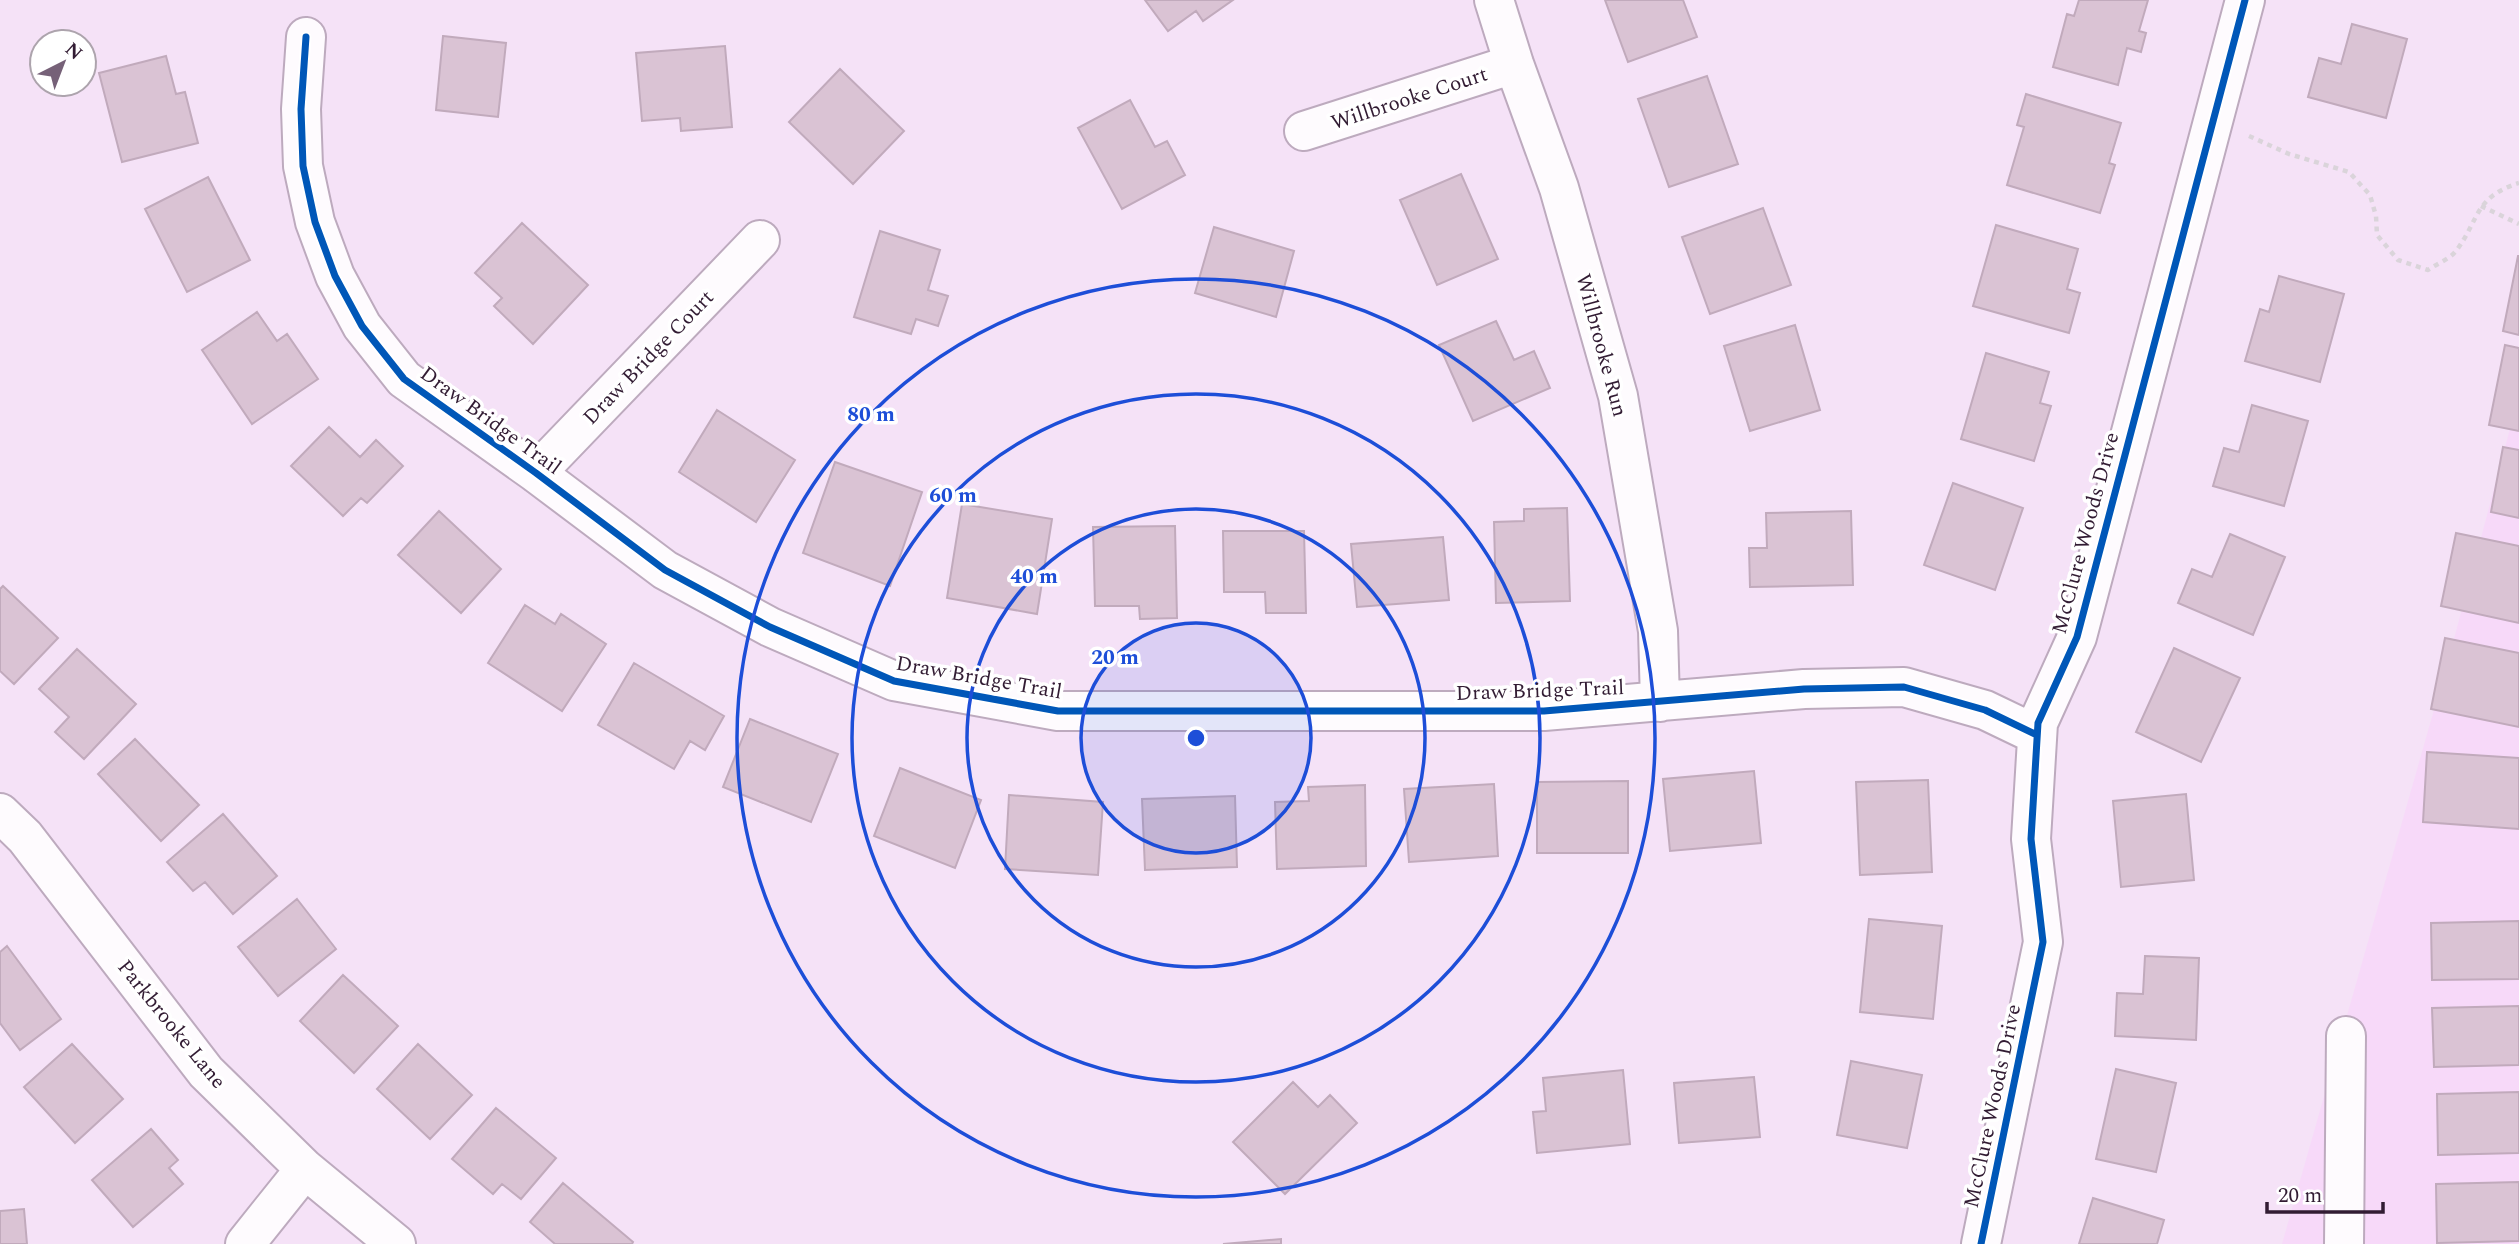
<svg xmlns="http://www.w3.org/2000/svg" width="2519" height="1244" viewBox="0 0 2519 1244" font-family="Spectral,serif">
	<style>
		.built { fill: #f7d9f9 }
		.building { fill: #dac3d4; stroke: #c1aabc; stroke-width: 2 }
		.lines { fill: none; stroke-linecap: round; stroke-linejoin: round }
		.street-casing { stroke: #bdaabe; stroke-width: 42 }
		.path { stroke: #dad4da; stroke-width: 4.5; stroke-dasharray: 5 5; stroke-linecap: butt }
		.street { stroke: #fefbfe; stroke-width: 38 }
		.cycleway-casing { stroke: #fff; stroke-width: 11 }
		.cycleway { stroke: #0057b8; stroke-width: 7 }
		.ring { fill: none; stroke: #1d4ed8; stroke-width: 3.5 }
		.labels { text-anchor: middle; stroke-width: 7; stroke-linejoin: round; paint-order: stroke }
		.street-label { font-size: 21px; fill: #321c33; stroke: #fff }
		.centre { fill: #1d4ed8; stroke: #fff; stroke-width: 3.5 }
		.ring-label { font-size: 21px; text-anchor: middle; font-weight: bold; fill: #1d4ed8; stroke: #fff; stroke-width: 7; stroke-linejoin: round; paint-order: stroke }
	</style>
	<rect width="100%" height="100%" fill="#f5e2f7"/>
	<path class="built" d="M2519 395V1244H2282L2451 650Z"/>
	<path class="building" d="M1145 0H1233L1203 21 1196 11 1168 31Z
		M1605 0H1683L1697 37 1628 62Z
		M2079 0H2148L2139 31 2146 33 2141 52 2127 48 2118 85 2053 67 2067 14 2074 16Z
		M2352 24 2407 39 2386 118 2308 97 2319 58 2341 64Z
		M443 36 506 43 498 117 436 110Z
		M725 46 732 127 681 131 680 118 642 121 636 53Z
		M166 56 176 94 185 92 198 143 122 162 99 73Z
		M840 69 904 131 853 184 789 122Z
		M1707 76 1738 164 1669 187 1638 99Z
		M2026 94 2121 123 2109 163 2115 165 2100 213 2007 185 2024 127 2017 125Z
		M1130 100 1155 147 1167 141 1185 175 1122 209 1078 128Z
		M1461 174 1498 259 1437 285 1400 200Z
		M208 177 250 260 187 292 145 209Z
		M1763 208 1791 285 1710 314 1682 237Z
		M522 223 588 285 533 344 494 306 502 298 475 273Z
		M1996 225 2078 249 2067 289 2080 293 2069 333 1973 306Z
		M1214 227 1294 251 1276 317 1195 293Z
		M880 231 940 250 928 290 948 296 938 326 916 319 911 334 854 317Z
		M2518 256H2519V335L2503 331Z
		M2279 276 2344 294 2320 382 2245 361 2260 309 2269 312Z
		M257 312 277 341 287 334 318 379 252 424 202 350Z
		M1496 321 1514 360 1534 351 1550 388 1473 421 1439 345Z
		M1795 325 1820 410 1750 431 1724 346Z
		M2505 345 2519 348V431L2489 425Z
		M1986 353 2049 372 2040 403 2051 406 2034 461 1961 439Z
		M2252 405 2308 421 2284 506 2213 486 2224 448 2239 452Z
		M717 410 795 460 756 522 679 472Z
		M329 427 360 457 376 440 403 466 367 503 361 498 343 516 291 466Z
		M2503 447 2519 450V518L2491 512Z
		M835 462 922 492 890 586 803 553Z
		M1953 483 2023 508 1995 590 1924 565Z
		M962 504 1052 519 1037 614 947 598Z
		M1567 508 1570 601 1496 603 1494 522 1524 521V509Z
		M439 511 501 569 461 613 398 555Z
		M1851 511 1853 585 1750 587 1749 548H1767L1766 513Z
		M1175 526 1177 618 1140 619 1139 606H1095L1093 527Z
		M1223 531H1304L1306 613H1266L1265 592H1224Z
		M2456 533 2519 546V623L2441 606Z
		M2230 534 2285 557 2253 635 2178 603 2192 569 2212 577Z
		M1443 537 1449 600 1357 607 1351 544Z
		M3 586 58 638 14 684 0 671V589Z
		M525 605 555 624 561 614 606 644 562 711 488 663Z
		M2445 638 2519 653V727L2431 709Z
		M2174 648 2240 678 2201 762 2136 732Z
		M77 649 136 704 84 759 55 732 69 717 39 689Z
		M634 663 724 716 705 750 690 741 674 769 598 725Z
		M750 719 838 754 811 822 723 787Z
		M135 739 199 805 161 841 98 774Z
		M2427 752 2519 758V829L2423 822Z
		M900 768 981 800 955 868 874 836Z
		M1754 771 1761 843 1670 851 1663 779Z
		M1928 780 1932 872 1860 875 1856 782Z
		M1628 781V853H1537V782Z
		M1494 784 1498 856 1409 862 1404 789Z
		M1365 785 1366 866 1277 869 1275 802 1309 801 1308 787Z
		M2186 794 2194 880 2121 887 2113 801Z
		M1009 795 1103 802 1098 875 1005 869Z
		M1235 796 1237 867 1145 870 1142 799Z
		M223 814 277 876 233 914 205 882 193 891 167 862Z
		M297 899 336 949 278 996 238 947Z
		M1869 919 1942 926 1933 1019 1860 1012Z
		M2519 921V979L2432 980 2431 923Z
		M7 946 61 1019 20 1050 0 1023V952Z
		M2145 956 2199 958 2196 1040 2115 1036 2117 993 2143 994Z
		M343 975 398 1026 354 1073 300 1021Z
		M2519 1006V1065L2434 1067 2432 1008Z
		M72 1044 123 1099 75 1143 24 1087Z
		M418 1044 472 1095 430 1139 377 1089Z
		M1851 1061 1922 1075 1907 1148 1837 1135Z
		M2116 1069 2176 1083 2156 1172 2096 1159Z
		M1623 1070 1630 1144 1537 1153 1533 1112 1546 1111 1543 1078Z
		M1754 1077 1760 1137 1679 1143 1674 1083Z
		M1293 1082 1318 1107 1330 1095 1357 1123 1285 1194 1233 1142Z
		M2519 1092V1153L2438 1155 2437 1094Z
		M496 1108 556 1158 521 1199 502 1184 493 1194 452 1159Z
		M151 1129 178 1160 169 1168 183 1184 133 1227 92 1180Z
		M2519 1182V1241L2437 1243 2436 1184Z
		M563 1183 633 1242 632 1244H555L530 1222Z
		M2093 1198 2164 1220 2157 1244H2079Z
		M24 1209 27 1244H0V1211Z
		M1281 1239V1244H1223Z"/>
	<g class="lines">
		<g class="street-casing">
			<path id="street" d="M1494 0 1514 64 1559 188 1618 396 1658 631 1660 702
				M306 37 301 109 303 166 315 222 335 276 362 326 404 379 536 473 665 570 770 627 894 681 1058 711H1544L1804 689 1904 687 1985 710 2037 735
				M1304 131 1514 64
				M536 473 760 240
				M0 813 25 837 206 1072 305 1169 396 1244
				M245 1244 305 1169
				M1981 1244 2043 942 2031 839 2038 723 2077 637 2245 0
				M2344 1244 2346 1036"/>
		</g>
		<path class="path" d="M2249 136 2289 154 2349 172 2370 195 2376 216 2377 235 2398 260 2428 270C2436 264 2450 259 2456 251 2480 219 2474 197 2519 183
			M2481 206 2519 224"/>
		<use href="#street" class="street"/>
		<g class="cycleway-casing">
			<path id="cycleway" d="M306 37 301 109 303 166 315 222 335 276 362 326 404 379 536 473 665 570 770 627 894 681 1058 711H1544L1804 689 1904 687 1985 710 2037 735
				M1981 1244 2043 942 2031 839 2038 723 2077 637 2245 0"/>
		</g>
		<use href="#cycleway" class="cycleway"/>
	</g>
	<circle cx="1196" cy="738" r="115" fill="#1d4ed8" fill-opacity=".12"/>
	<g class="ring">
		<circle cx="1196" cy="738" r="115"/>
		<circle cx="1196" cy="738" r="229"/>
		<circle cx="1196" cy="738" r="344"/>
		<circle cx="1196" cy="738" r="459"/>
	</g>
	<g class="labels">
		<g class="street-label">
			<text transform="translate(1409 98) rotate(-18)" y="7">Willbrooke Court</text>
			<text transform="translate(1602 345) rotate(75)" y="7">Willbrooke Run</text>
			<text transform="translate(648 357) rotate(-46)" y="7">Draw Bridge Court</text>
			<text transform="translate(491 420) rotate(36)" y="7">Draw Bridge Trail</text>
			<text transform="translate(2085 533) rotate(-75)" y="7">McClure Woods Drive</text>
			<text transform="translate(979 677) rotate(10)" y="7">Draw Bridge Trail</text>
			<text transform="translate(1540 690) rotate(-2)" y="7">Draw Bridge Trail</text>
			<text transform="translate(172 1024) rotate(51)" y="7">Parkbrooke Lane</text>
			<text transform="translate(1992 1106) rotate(-78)" y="7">McClure Woods Drive</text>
		</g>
	</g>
	<circle cx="1196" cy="738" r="10" class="centre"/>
	<g class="ring-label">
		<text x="871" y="421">80 m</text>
		<text x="953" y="502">60 m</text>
		<text x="1034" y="583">40 m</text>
		<text x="1115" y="664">20 m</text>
	</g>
	<g transform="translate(63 63) rotate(42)"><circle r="33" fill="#ffffff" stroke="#ada4ad" stroke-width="2"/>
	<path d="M0-5L12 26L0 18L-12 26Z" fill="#766178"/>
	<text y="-10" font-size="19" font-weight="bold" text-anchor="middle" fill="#321c33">N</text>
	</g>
	<path d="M2267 1202v10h116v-10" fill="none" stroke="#321c33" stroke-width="3.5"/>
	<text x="2278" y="1202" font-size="21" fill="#321c33" stroke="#ffffff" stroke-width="5" paint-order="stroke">20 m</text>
</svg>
